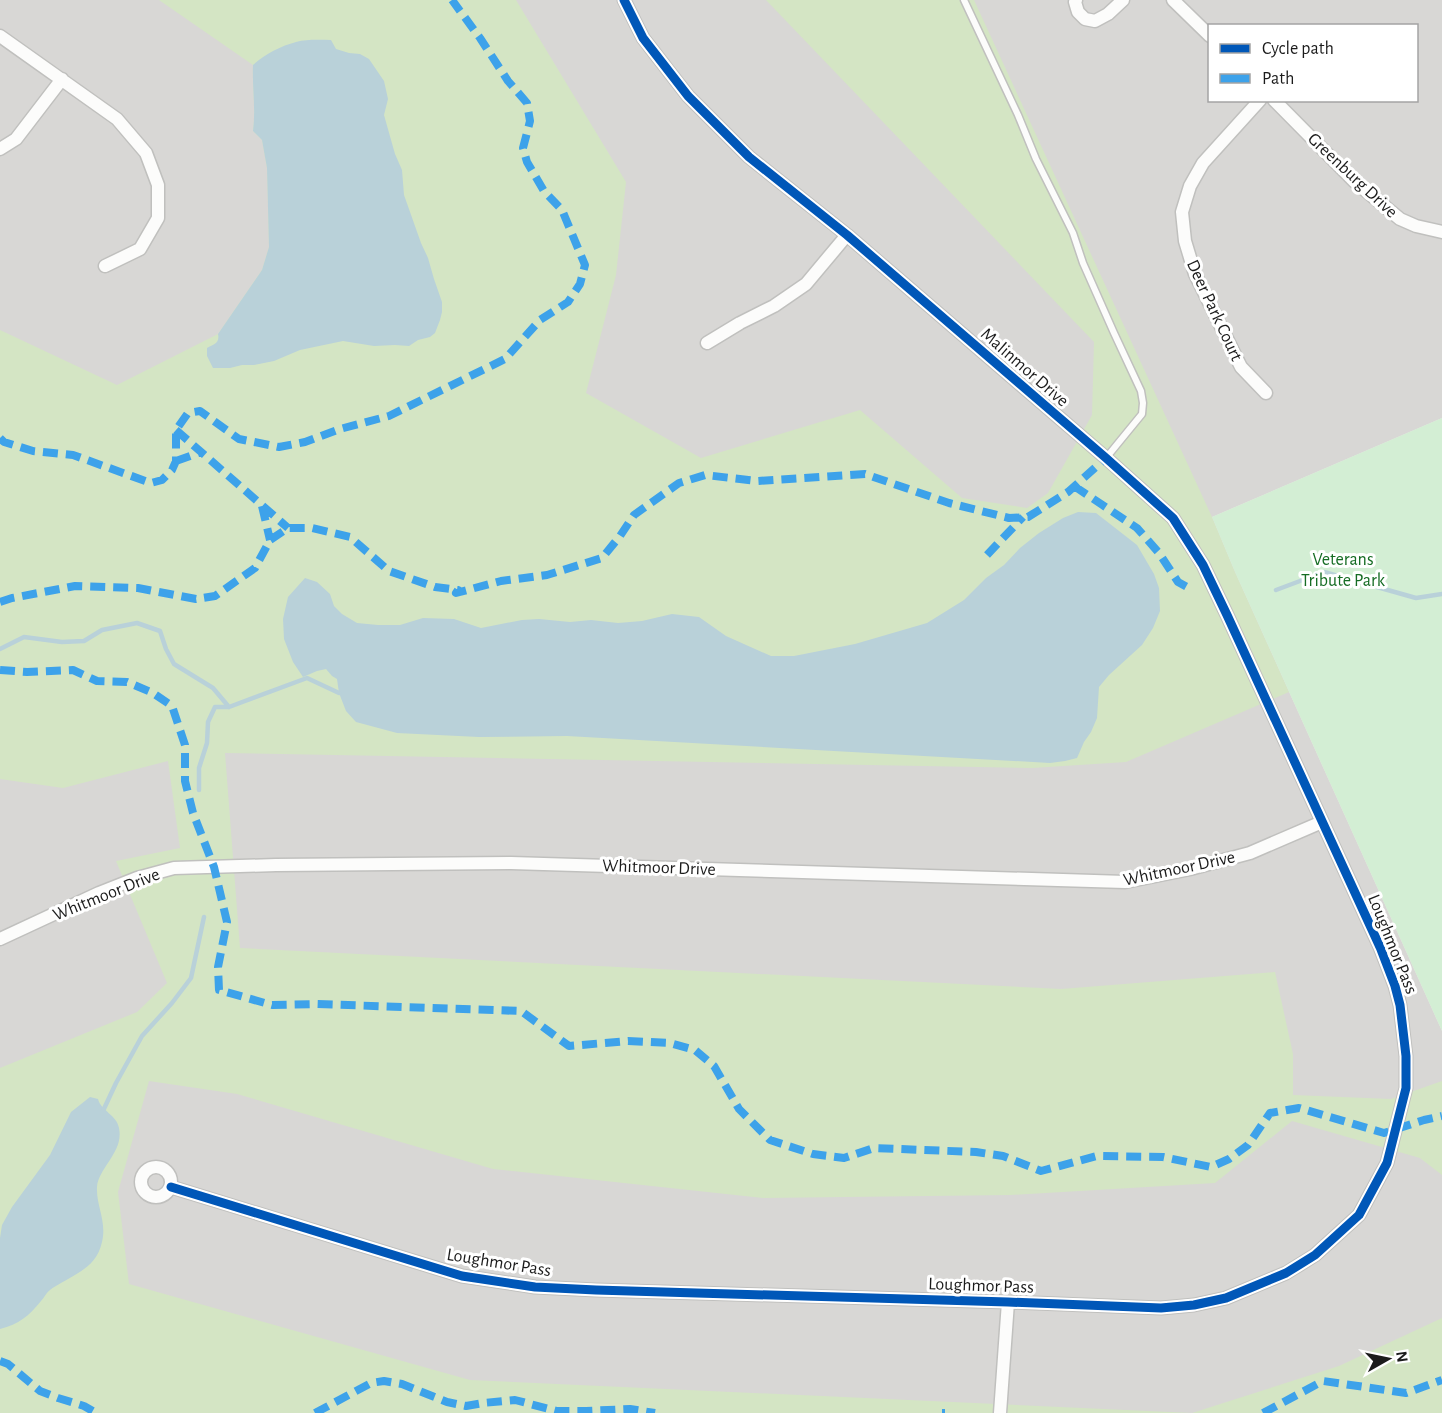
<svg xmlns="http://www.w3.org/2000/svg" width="1442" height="1413" viewBox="0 0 1442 1413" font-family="'Alegreya Sans',sans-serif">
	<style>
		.residential { fill: #d8d7d5; fill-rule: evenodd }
		.grass { fill: #d4e5c4 }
		.park { fill: #d3eed4 }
		.water { fill: #b9d1d9 }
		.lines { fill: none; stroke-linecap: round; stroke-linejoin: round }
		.stream { stroke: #b9d1d9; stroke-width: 4.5 }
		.service-casing { stroke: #c0c0be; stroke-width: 9 }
		.minor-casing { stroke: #c0c0be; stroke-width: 15 }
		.service { stroke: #fcfcfb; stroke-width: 6 }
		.minor { stroke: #fcfcfb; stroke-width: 12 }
		.quiet { stroke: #3da2ea; stroke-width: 8; stroke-dasharray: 15 8; stroke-linecap: butt }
		.cycleway-casing { stroke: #fff; stroke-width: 13 }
		.cycleway { stroke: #0057b8; stroke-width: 9 }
		.labels { text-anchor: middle; stroke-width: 6; stroke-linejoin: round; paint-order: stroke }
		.street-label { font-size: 18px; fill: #1b1b1b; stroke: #fff }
		.park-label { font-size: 18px; fill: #156c23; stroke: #fff }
	</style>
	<rect width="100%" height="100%" fill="#e9e8e3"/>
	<path class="residential" d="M0 0H1442V418L1212 517 1235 572 1442 1031V1413H0ZM1210 26H1416V100H1210Z"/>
	<path class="grass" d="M159 0H516L626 182 616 275 586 393 701 458 860 410 962 498 1027 508 1048 493 1092 415 1094 342 766 0H974L1212 517 1235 572 1289 692 1126 762 1032 768 225 753 240 948 1061 989 1275 972 1293 1054V1095L1391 1099 1442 1081V1175L1420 1158 1292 1121 1215 1183 1010 1195 763 1198 493 1169 237 1094 149 1081 118 1192 129 1284 470 1380 1192 1413 1339 1366 1442 1318V1413H0V1068L137 1012 167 983 116 861 180 848 168 761 63 788 0 779V330L117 385 218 334 262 270 269 247 267 168 262 140 253 131C256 109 252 87 253 65Z"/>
	<path class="park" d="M1442 418V1031L1235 572 1212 517Z"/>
	<path class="water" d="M331 40 336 49 349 53 360 54 369 59 384 81 388 99 384 115 395 154 402 170 404 195 421 243 428 258 434 279 442 302V312L440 320 435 333 430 337 418 340 409 346 395 345 374 346 343 341 300 350 274 361 254 365H242L230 368H213L207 356V348C214 344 220 343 218 334L262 270 269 247 267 168 262 140 253 131C256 109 252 87 253 65 265 54 281 46 296 42 307 39 320 40 331 40Z
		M1078 512 1096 513 1137 545 1154 574 1159 588 1160 611 1153 628 1142 645 1109 675 1099 687 1097 718 1091 732 1084 742 1077 758 1065 761 1050 763 567 736 479 737 397 733 356 722 346 711 339 693 337 679 332 676 326 669 317 671 303 677 293 662 284 639 283 619 288 597 305 578 317 582 330 594 334 606 342 614 357 623 378 625H400L423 618 454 619 481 628 522 620 539 619 570 622 591 620 618 623 642 621 672 614 699 617 726 636 771 656H794L855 644 927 623 964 600 986 578 1004 565 1020 548 1039 533 1063 518Z
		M90 1097 98 1099C101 1111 117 1115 119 1128 124 1152 99 1167 97 1187 96 1206 107 1221 102 1242 97 1265 80 1272 61 1283 58 1285 53 1287 50 1290 46 1293 44 1298 41 1301 29 1316 19 1324 0 1329V1238L2 1225 12 1207 50 1155 71 1112Z"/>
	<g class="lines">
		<path class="stream" d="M1276 590 1324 572 1416 598 1442 594
			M0 649 24 637 62 642 84 641 102 630 137 623 160 631 166 649 174 664 213 688 229 707
			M199 790V768L207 743 208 722 215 707H229L307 678 339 693
			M102 1113 116 1083 142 1036 172 1003 191 978 204 917"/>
		<g class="service-casing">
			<path id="service" d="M964 0 1018 115 1036 159 1073 233 1083 263 1114 333 1141 391 1143 403 1142 414 1106 458"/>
		</g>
		<g class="minor-casing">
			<path id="minor" d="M1076 0 1075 2 1078 12 1085 19 1095 21 1108 14 1123 0
				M1173 0 1210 36
				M0 36 117 119 146 153 158 185V218L140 249 105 266
				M1260 100 1203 163 1190 186 1182 212 1185 241 1195 274 1241 367 1266 393
				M1274 100 1354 181 1400 219 1416 226 1442 232
				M0 149 16 139 62 79
				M707 343 740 323 774 306 806 284 847 235
				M0 939 99 893 137 878 174 868 276 865 511 863 1125 882 1190 869 1250 853 1322 822
				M141 1182a15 15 0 1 1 30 0a15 15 0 1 1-30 0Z
				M171 1187 462 1276 535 1287 596 1290 1008 1302 1161 1308 1194 1305 1226 1298 1286 1273 1315 1255 1359 1215 1387 1163 1406 1088V1056L1400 1005 1395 986 1380 947 1227 615 1203 565 1173 518 1106 458 847 235 749 157 688 96 643 38 624 0
				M1000 1413 1008 1302"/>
		</g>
		<use href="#service" class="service"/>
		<use href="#minor" class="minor"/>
		<path class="quiet" d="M176 430 288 528
			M0 438 4 442 33 451 73 455 151 483 162 480 172 470 176 461V430L188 413 200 411 239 439 279 447 305 442 340 429 389 416 505 359 540 320 568 302 580 284 585 265 562 210 544 191 527 162 523 148 530 121 527 103 508 81 480 38 452 0
			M176 461 201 452
			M1074 486 1137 528 1159 553 1178 582 1187 587
			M262 506 270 540
			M987 555 1023 517
			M0 602 12 598 75 586 138 588 196 599 215 596 255 568 270 540 288 528H312L350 537 389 571 435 587 458 590 456 593 501 581 547 575 602 558 620 536 634 515 679 483 705 475 757 481 865 474 949 503 1009 518 1028 517 1068 492 1106 458
			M0 670 27 672 73 670 97 681 127 682 153 693 172 706 185 745V781L193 813 214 867 227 922 218 967 219 990 272 1005 316 1004 521 1011 569 1046 628 1041 670 1043 695 1050 714 1066 739 1109 770 1140 813 1154 844 1158 874 1148 976 1152 1003 1156 1041 1171 1097 1156 1163 1157 1211 1167 1229 1159 1248 1145 1270 1113 1299 1108 1384 1133 1424 1120 1442 1116
			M0 1361 8 1364 40 1391 58 1398 84 1406 96 1413
			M315 1413 371 1383 384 1381 402 1384 447 1402 466 1406 483 1403 515 1400 557 1411H586L630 1409 655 1413
			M942 1413H945
			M1263 1413 1323 1381 1406 1393 1442 1380"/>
		<g class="cycleway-casing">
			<path id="cycleway" d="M171 1187 462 1276 535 1287 596 1290 1008 1302 1161 1308 1194 1305 1226 1298 1286 1273 1315 1255 1359 1215 1387 1163 1406 1088V1056L1400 1005 1395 986 1380 947 1227 615 1203 565 1173 518 1106 458 847 235 749 157 688 96 643 38 624 0"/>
		</g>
		<use href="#cycleway" class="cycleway"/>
	</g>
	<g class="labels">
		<g class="street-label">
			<text transform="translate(1353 175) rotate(43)" y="6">Greenburg Drive</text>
			<text transform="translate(1215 310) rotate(65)" y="6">Deer Park Court</text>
			<text transform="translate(1025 367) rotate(41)" y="6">Malinmor Drive</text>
			<text transform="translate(659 867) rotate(2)" y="6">Whitmoor Drive</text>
			<text transform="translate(1179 868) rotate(-12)" y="6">Whitmoor Drive</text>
			<text transform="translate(106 894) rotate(-22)" y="6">Whitmoor Drive</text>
			<text transform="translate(1393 944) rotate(68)" y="6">Loughmor Pass</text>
			<text transform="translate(499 1262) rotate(9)" y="6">Loughmor Pass</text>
			<text transform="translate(981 1285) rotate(2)" y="6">Loughmor Pass</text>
		</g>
		<g class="park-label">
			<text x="1343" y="565">Veterans<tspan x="1343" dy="21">Tribute Park</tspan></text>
		</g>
	</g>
	<rect x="1208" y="24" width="210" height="78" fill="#ffffff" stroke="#a4a4a4" stroke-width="1.5"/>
	<rect x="1220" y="44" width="30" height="9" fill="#0057b8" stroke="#a4a4a4" stroke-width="1.5"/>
	<text x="1262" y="54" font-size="18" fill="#1b1b1b">Cycle path</text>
	<rect x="1220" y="74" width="30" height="9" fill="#3da2ea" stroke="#a4a4a4" stroke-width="1.5"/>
	<text x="1262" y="84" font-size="18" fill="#1b1b1b">Path</text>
	<g transform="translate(1388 1359) rotate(81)" stroke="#ffffff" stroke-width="4.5" paint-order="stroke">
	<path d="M0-4.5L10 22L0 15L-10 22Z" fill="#1b1b1b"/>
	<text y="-9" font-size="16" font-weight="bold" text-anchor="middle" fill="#1b1b1b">N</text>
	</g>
</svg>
